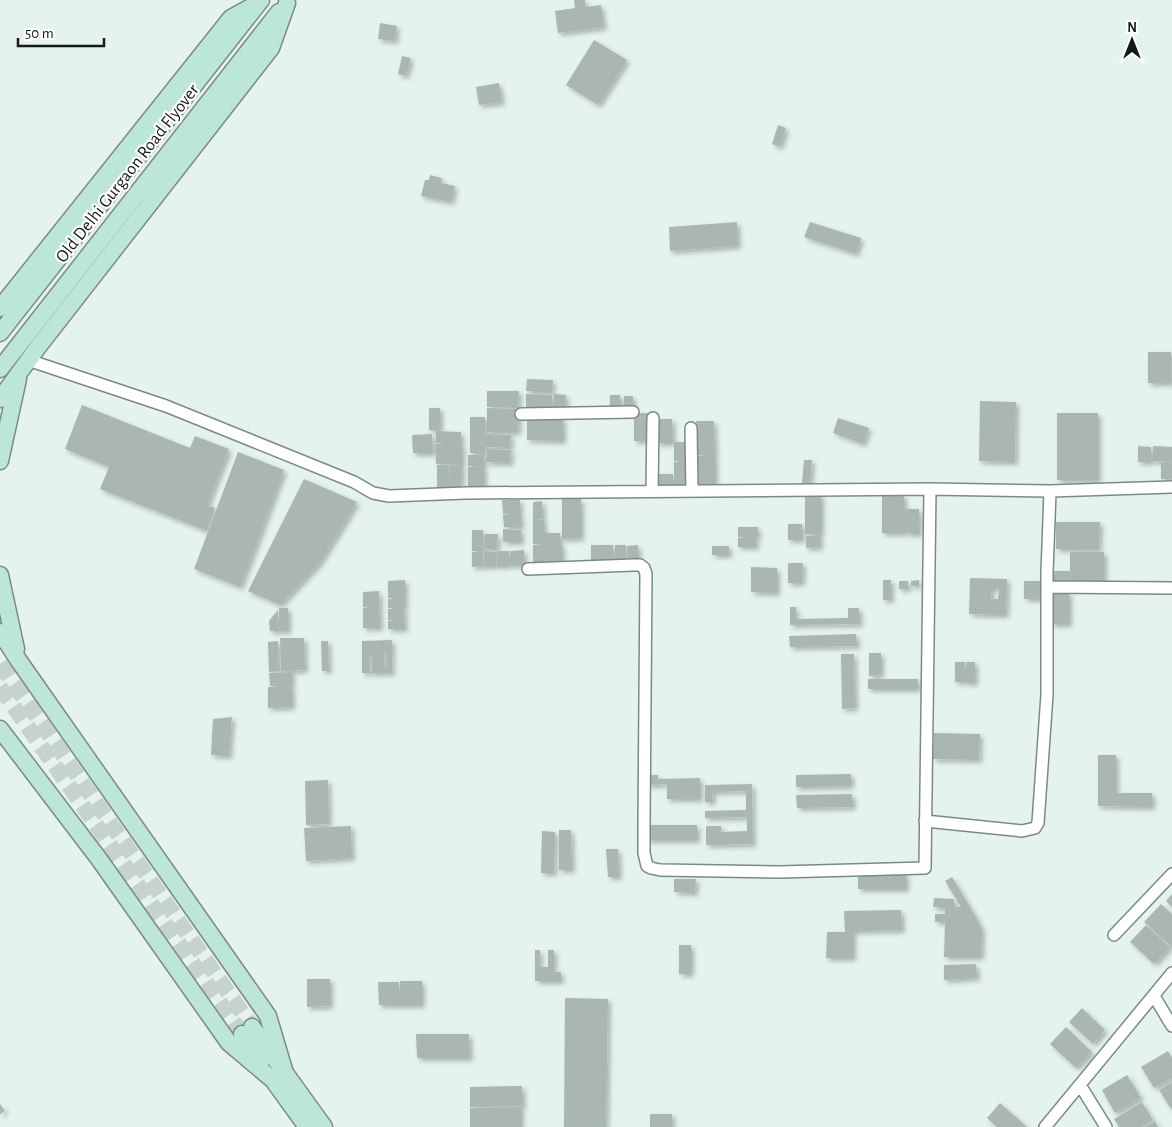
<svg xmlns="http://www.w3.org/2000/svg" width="1172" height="1127" viewBox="0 0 1172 1127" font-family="'Alegreya Sans',sans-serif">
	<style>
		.building { fill: #aab7b1; fill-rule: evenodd; filter: url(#shadow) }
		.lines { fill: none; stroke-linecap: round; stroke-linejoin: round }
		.secondary-tunnel { stroke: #c6d2cd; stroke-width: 16; stroke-dasharray: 16 8; stroke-linecap: butt }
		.street-casing { stroke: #7d8a84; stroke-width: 14 }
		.secondary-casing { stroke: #7d8a84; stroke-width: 19 }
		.street { stroke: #fff; stroke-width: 11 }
		.secondary { stroke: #bce6da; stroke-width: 16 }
		.labels { text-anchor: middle; stroke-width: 4.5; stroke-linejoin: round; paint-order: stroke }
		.street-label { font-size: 18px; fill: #151917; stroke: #fff }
	</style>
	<defs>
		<filter id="shadow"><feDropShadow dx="3" dy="3" stdDeviation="2.5" flood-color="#0004"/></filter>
	</defs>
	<rect width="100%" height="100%" fill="#e5f3ed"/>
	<path class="building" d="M574 0H585L586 7 601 5 604 27 558 33 555 11 575 8Z
		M380 23 397 26 395 41 378 39Z
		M594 40 627 60 598 105 566 85Z
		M402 56 411 58 406 76 398 74Z
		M499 83 502 102 479 105 476 87Z
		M778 125 786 128 780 147 772 144Z
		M430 175 442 178 441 183 455 186 451 202 421 196 425 180H429Z
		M737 222 738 246 670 251 669 227Z
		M810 222 861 238 856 254 804 237Z
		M1148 352H1171V383H1148Z
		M527 379 553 380 552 393 526 391Z
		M487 391H519L518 408 487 407Z
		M526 394 552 395V410L526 409Z
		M554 394 566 395 565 409H553Z
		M610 395H620V409H610Z
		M624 396H633V408H624Z
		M980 401 1016 402 1015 462 979 461Z
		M82 405 190 448 195 436 229 449 207 505 215 508 207 531 100 489 109 467 65 449Z
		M429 408H440V430H429Z
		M487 408 519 409 518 432H487Z
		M634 413H650V441H634Z
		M1057 413H1098V480H1057Z
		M470 417H485V453H470Z
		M527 417 563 418V441L527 440Z
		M838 418 869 428 863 444 833 433Z
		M657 419H672L673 443H657V431L663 430H657Z
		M696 421H714L715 455H697Z
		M436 431 461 432V443H436Z
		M432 434 433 453H413L412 435Z
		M486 434 511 435 510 448 486 447Z
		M674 442H689V461H674Z
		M435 444H462V465L436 464Z
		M1138 446 1151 447V462H1138Z
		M1153 446 1172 447V462L1152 461Z
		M487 449 511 450 510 463 486 462Z
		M238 452 284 470 240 587 194 569Z
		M484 454V466H468V455Z
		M695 456H715V487L696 488Z
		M804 460H812L810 484 802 483Z
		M674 462H689V485H674Z
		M1161 463H1172V479H1161Z
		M437 465H449V483L450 466H462L461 487 437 488Z
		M468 467H484V487H468Z
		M658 474H673V486H658Z
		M304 479 357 502 320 562 280 605 248 591Z
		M805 494H821V534H805Z
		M882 495H904V533H882Z
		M562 499H581V538L562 539Z
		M502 500H520V514H503Z
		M542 501 543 519 537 520H544V533H560V544H533V502Z
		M905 509H919V534L905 533Z
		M503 515H521V527H504Z
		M1056 522H1100L1099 549H1056Z
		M788 524H802V540H788Z
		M738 527H758V537H738Z
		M503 529 521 530V542H503Z
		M472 530H483V551H472Z
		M485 534H498L497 549H485Z
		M820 535V547L806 548V536Z
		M738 538H756V547H738Z
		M533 545H562V563H533Z
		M591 545H613V562H591Z
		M615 545H626L627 563H615Z
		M638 545V561H628L627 546Z
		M712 546H729V555H712Z
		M524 550V565H510V551Z
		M484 551 497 552 496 566H484Z
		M497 551H509V566H497Z
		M472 552H483L484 566 472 567Z
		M1070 552H1104V582H1054V571H1070Z
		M788 563H803L802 583H788Z
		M751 567 777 568V593L751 592Z
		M970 578 1007 579 1006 615 969 614ZM992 588H999L998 599H991Z
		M405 580V598H388V581Z
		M883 580H891V600H883Z
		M919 580V586H911V581Z
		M899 581H908V589H899Z
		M1024 581H1041V599H1024Z
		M379 591 380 628H363V608L369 607H363V592Z
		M1051 592H1069V624H1051Z
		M388 599H405V608H388Z
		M790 607H796V619L848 618V608H859L860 624 790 625Z
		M279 608H288V631H279Z
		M388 609H404L405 629H388V621L394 620H388Z
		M278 610V631H270L269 621Z
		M856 634 857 646 790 647 789 636Z
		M280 638H304L305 670 281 671Z
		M392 640V673H362V641ZM369 651H371L372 671H369ZM384 651H387V670H385Z
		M278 641 279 671 269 672 268 642Z
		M321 641H328L329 671H322Z
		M869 653H881V675L869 676Z
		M841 654H854L855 708 842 709Z
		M955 662H965V682H955Z
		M966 662H975V683H966Z
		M292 672V686H270L269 673Z
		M868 679H918V689H868Z
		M268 687H292V707L268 708Z
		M232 717 229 756 211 755 213 719Z
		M934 733 980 734 979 760 933 759Z
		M1098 755H1116V793H1152V807L1098 806Z
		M851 774V786L796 787V775Z
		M648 775H658V779L700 778V799H667V784L648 785Z
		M328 780 329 824 306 825 305 781Z
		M752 784 753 844 706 845V826H721V832L747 831V817L705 818V811L746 810V791L712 792 713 802H705V785Z
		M852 794 853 807 797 808 796 795Z
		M647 825H697V840H647Z
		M351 826 352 858 306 861 304 828Z
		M559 830H571L572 870H559Z
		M542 831 555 832 554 873H541Z
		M606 849H618L619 877H608Z
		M858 873H906V889H858Z
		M952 877 976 917 982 929 981 957H944L945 922H935V914H945V908L933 907 934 898 954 899V907H961L945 881Z
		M674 879H696L695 893 674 892Z
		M1172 894V907L1166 901Z
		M1161 904 1172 914V947L1144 922Z
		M901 910 902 930 853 931V958H826L827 932H845L844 911Z
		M1146 925 1170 947 1154 964 1130 942Z
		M679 945H691V974H679Z
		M535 950H540V967H548V950H554V972H561V981H535Z
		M976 964 977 978 944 980V965Z
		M307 979H330V1006L307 1007Z
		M400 981H422V1005H379L378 982H399L400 994Z
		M565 998 608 999 606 1127H564Z
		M1082 1008 1105 1030 1093 1044 1069 1022Z
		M1066 1027 1092 1052 1076 1068 1050 1044Z
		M416 1034H469L470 1058H417Z
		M1168 1051 1172 1058V1078L1154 1088 1141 1067Z
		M1127 1075 1141 1098 1115 1113 1102 1090Z
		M1172 1082V1108L1171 1109 1159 1090Z
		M522 1086 523 1106 470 1107V1087Z
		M1142 1102 1153 1120 1142 1127H1119L1114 1119Z
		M1000 1103 1027 1127H997L987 1118Z
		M0 1104 5 1111 0 1114Z
		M521 1107V1127H470V1108Z
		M650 1114H672V1127H650Z
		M1155 1121 1158 1127H1145Z"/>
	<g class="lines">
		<path class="secondary-tunnel" d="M0 664 252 1027
			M0 687 242 1034"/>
		<g class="street-casing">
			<path id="street" d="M28 360 166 406 354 482 373 493 389 496 466 493 930 489 1050 491 1172 487
				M521 414 633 412
				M691 428 692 491
				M652 491 653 418
				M528 569 634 565H640L644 568 646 574 644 824V853L647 866 651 868 660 870 780 872 925 868 930 489
				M1047 587 1172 588
				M925 821 1022 831 1035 828 1038 823 1047 695V573L1050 491
				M1114 935 1172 874
				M1154 996 1172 1026
				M1080 1085 1106 1127
				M1045 1127 1172 973"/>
		</g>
		<g class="secondary-casing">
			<path id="secondary" d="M0 308 231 18 251 7
				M0 333 261 0
				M0 369 279 12
				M0 399 38 347 271 48 287 3
				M0 461 18 379
				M0 575 16 649
				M0 632 19 661 268 1016 285 1073
				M0 729 99 859 229 1043 273 1080 307 1127
				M252 1027 324 1127
				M242 1034 261 1062"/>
		</g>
		<use href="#street" class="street"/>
		<use href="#secondary" class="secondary"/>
	</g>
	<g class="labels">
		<g class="street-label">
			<text transform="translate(127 173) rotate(-52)" y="6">Old Delhi Gurgaon Road Flyover</text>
		</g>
	</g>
	<g transform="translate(1132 40)" stroke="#ffffff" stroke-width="4" paint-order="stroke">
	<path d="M0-4L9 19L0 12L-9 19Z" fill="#151917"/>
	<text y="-8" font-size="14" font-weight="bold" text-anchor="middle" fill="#151917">N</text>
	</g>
	<path d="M18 38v8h86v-8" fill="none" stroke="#151917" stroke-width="2.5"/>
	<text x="25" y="38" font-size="15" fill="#151917" stroke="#ffffff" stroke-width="4" paint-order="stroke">50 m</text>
</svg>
